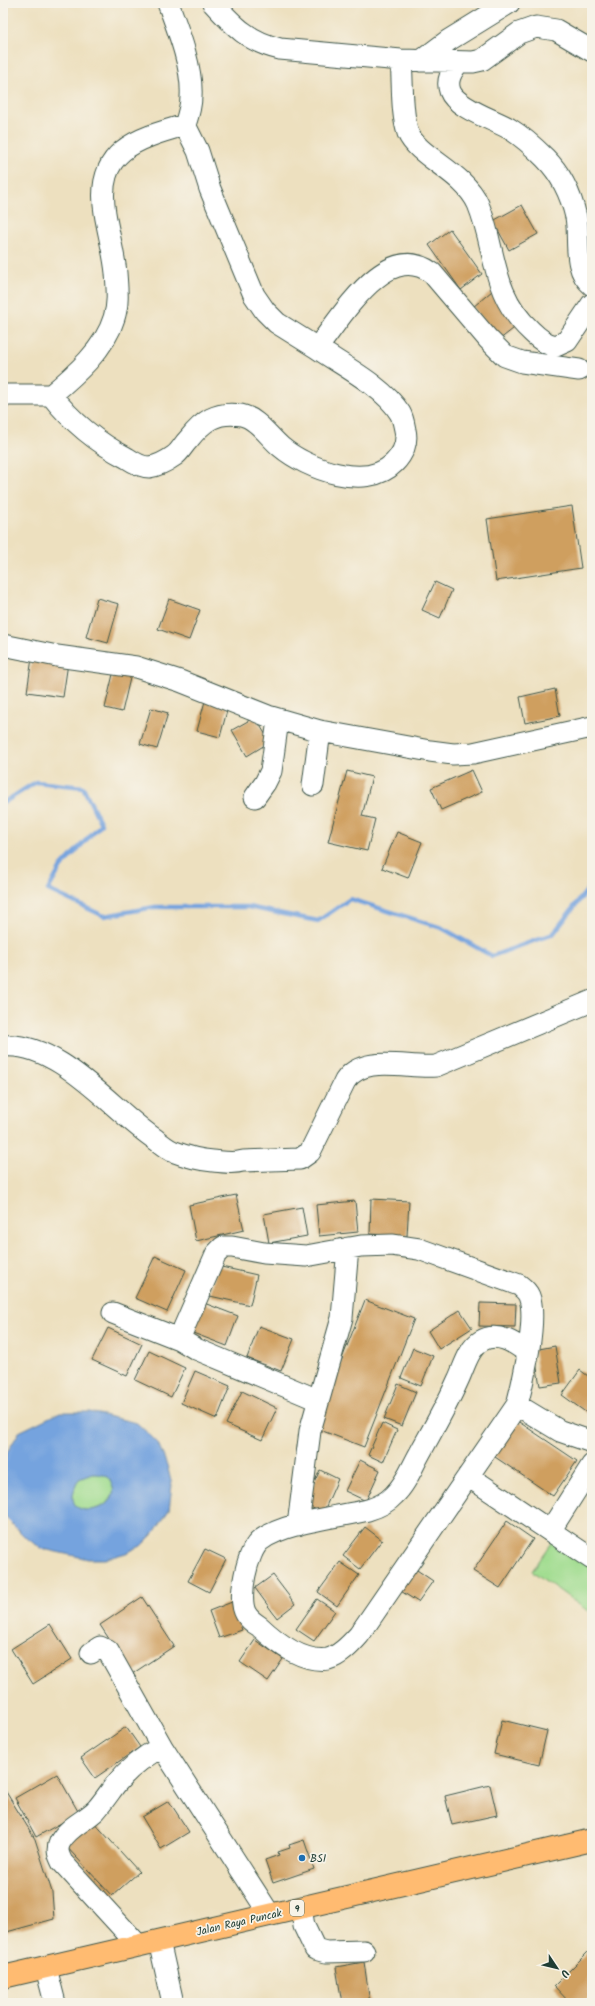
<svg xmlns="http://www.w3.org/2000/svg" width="595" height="2006" viewBox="0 0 595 2006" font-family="Kalam,sans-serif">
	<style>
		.green { fill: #a2dd91; stroke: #608d62 }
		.water { fill: #74a3de; stroke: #4a7089; fill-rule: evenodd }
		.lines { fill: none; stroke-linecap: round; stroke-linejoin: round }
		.stream { stroke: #74a3de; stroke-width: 4.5 }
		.building { fill: #cf9f5f }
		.minor-casing { stroke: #3e5549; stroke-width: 23 }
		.highway-casing { stroke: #3e5549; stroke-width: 24 }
		.minor { stroke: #fff; stroke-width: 21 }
		.highway { stroke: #ffbb71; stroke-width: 22 }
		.poi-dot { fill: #1f6fb2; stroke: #f7f3e8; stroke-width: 1.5 }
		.labels { text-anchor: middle; stroke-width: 3.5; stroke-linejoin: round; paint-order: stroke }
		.shield { fill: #f7f3e8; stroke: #60746a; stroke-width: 1 }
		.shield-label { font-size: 10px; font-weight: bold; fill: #1f3d34 }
		.poi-label { font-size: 11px; fill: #1f3d34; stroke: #f7f3e8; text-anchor: start }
		.street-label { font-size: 11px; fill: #1f3d34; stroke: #f7f3e8 }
	</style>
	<rect width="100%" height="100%" fill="#f7f3e8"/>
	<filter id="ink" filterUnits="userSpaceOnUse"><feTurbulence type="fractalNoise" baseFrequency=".025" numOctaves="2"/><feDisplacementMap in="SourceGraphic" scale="8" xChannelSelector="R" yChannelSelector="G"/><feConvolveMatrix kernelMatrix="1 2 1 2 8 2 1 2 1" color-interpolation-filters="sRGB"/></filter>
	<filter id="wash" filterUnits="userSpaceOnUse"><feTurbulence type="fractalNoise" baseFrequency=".012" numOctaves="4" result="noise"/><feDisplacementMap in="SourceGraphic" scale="16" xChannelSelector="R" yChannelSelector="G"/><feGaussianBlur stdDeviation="0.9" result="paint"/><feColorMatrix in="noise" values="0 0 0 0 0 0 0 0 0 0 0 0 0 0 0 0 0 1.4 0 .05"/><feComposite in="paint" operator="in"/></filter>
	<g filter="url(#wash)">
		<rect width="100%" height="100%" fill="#ede0bf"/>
		<path class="green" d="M92 1474C102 1474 108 1474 112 1484 125 1511 52 1527 79 1479Z
			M556 1537 592 1563V1614L532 1571Z"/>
		<path class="water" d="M60 1412H90L137 1423 158 1443 167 1465 172 1485 169 1510 153 1534 141 1546 126 1553 105 1559H88L43 1549 26 1538 8 1520 3 1511V1462L7 1453 19 1432ZM92 1474C102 1474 108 1474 112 1484 125 1512 52 1527 79 1479Z"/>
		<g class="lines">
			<path class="stream" d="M3 803 36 782 83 787 101 824 61 867 48 890 104 916 155 907H248L318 921 350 899 442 928 492 956 553 934 592 884"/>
		</g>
		<g id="blocks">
			<path class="building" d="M522 205 538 234 509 250 493 221Z
				M450 229 482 274 461 290 429 245Z
				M492 291 518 325 499 340 473 307Z
				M572 506 581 568 496 581 487 519Z
				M435 582 452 590 440 618 422 610Z
				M97 598 119 604 108 643 86 637Z
				M169 599 200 610 189 640 158 629Z
				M32 658 68 663 63 697 27 692Z
				M114 670 131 674 122 712 105 708Z
				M555 689 560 716 525 723 520 697Z
				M205 701 228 707 220 737 197 731Z
				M151 708 168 713 157 749 140 744Z
				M255 717 270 742 247 756 232 730Z
				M472 770 482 792 441 810 431 788Z
				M347 771 372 777 362 816 375 819 367 851 328 842Z
				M397 832 422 842 408 878 382 868Z
				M236 1195 244 1230 196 1241 189 1205Z
				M371 1199 409 1201 407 1236 370 1234Z
				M355 1201 358 1232 319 1236 316 1205Z
				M302 1207 307 1236 269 1243 264 1214Z
				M155 1256 186 1270 167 1312 135 1298Z
				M217 1266 257 1275 250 1305 210 1296Z
				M365 1300 414 1319 364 1447 315 1428Z
				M204 1303 238 1316 227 1346 193 1333Z
				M480 1303 516 1304 515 1327 479 1326Z
				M460 1310 472 1328 439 1349 428 1331Z
				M259 1326 294 1339 281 1371 247 1358Z
				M108 1328 142 1344 127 1376 92 1360Z
				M555 1346 561 1383 540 1386 534 1350Z
				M413 1348 433 1356 421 1386 401 1378Z
				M149 1351 185 1368 171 1397 135 1380Z
				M580 1370 592 1379 591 1416 562 1395Z
				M195 1371 230 1386 217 1419 181 1403Z
				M398 1384 416 1392 402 1426 384 1419Z
				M242 1391 277 1408 262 1440 226 1424Z
				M516 1420 577 1461 553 1496 492 1455Z
				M382 1423 397 1430 383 1462 368 1455Z
				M360 1460 380 1470 366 1501 345 1491Z
				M320 1470 338 1479 323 1513 304 1504Z
				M507 1521 533 1539 500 1588 473 1571Z
				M365 1527 382 1540 360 1569 343 1556Z
				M205 1549 226 1559 209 1592 188 1581Z
				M340 1562 359 1575 337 1606 318 1592Z
				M411 1566 433 1581 418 1602 396 1588Z
				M273 1575 295 1604 277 1618 255 1588Z
				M142 1597 174 1646 132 1674 100 1625Z
				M317 1599 335 1611 314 1641 296 1629Z
				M232 1602 242 1630 219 1638 209 1611Z
				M50 1624 72 1659 33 1684 11 1649Z
				M255 1640 283 1659 268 1681 240 1662Z
				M502 1720 547 1731 539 1765 494 1754Z
				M126 1727 140 1747 95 1778 81 1758Z
				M57 1774 79 1813 36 1837 15 1798Z
				M490 1785 497 1815 452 1825 445 1796Z
				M3 1787 35 1839 52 1892 54 1919 3 1933V1909L5 1908 3 1896Z
				M169 1801 189 1832 161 1849 142 1817Z
				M91 1819 139 1872 112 1896 64 1844Z
				M304 1840 314 1869 273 1883 265 1860 279 1855 278 1852 290 1848 289 1845Z
				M589 1951 592 1954V1996L585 2003H570L554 1986Z
				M364 1962 370 2003H342L336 1967Z"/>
		</g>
	</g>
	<g filter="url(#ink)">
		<use href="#blocks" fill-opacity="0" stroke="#3e5549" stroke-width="1"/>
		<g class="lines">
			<g class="minor-casing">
				<path id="minor" d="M213 3C234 26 249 42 280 49L401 60 473 62 482 60 519 33 536 27 556 30 592 51
					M401 60C403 82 401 113 408 133 418 157 464 172 478 204 497 250 490 293 531 331 538 338 546 345 556 346L567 341 592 304
					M421 61 449 40 509 3
					M458 63C452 71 446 80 450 91 456 108 495 120 510 129 523 137 535 148 545 158 561 174 571 195 576 217 580 239 572 269 592 285
					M185 125 198 151 210 189 254 295 265 311 277 323 317 348
					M3 395H51C75 375 105 349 114 318 119 303 117 288 116 273 114 252 108 233 105 213 95 151 135 139 185 125 188 116 191 106 191 97 193 68 178 30 168 3
					M51 395C72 422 96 442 127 458 133 462 142 467 149 467 158 466 167 461 174 456 180 452 183 445 188 440 203 421 216 411 241 415 257 418 269 437 281 447 307 469 367 491 394 463 403 454 408 442 405 430 404 425 403 418 400 413 383 386 343 366 317 348 342 317 386 239 432 273L488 339 505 356 522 362 579 370
					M3 645 57 656 136 667 180 681 268 716 320 731 430 751 453 754 473 753 592 727
					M313 785 320 731
					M255 797 265 783 271 771 278 720
					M3 1046C59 1041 112 1110 155 1139 160 1143 166 1148 172 1151 185 1156 199 1160 213 1161 224 1162 233 1164 243 1161L300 1159 310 1152 345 1081C363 1053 408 1069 436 1066L592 1001
					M113 1313 179 1339
					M318 1400 196 1349 179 1339 216 1254 223 1247H232L264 1253 306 1256 361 1246 392 1245 419 1249 519 1285C523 1288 527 1291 529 1296 538 1318 523 1382 517 1405L359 1635C351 1644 340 1656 328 1659 302 1663 276 1642 259 1626 254 1623 249 1619 246 1614 237 1599 247 1550 261 1540 285 1522 339 1517 368 1510 378 1507 387 1503 394 1495 406 1484 412 1467 420 1453 433 1429 447 1405 458 1380 464 1368 468 1349 481 1341 497 1331 515 1343 528 1353
					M517 1405 560 1431 592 1442
					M468 1476 592 1559
					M298 1525 310 1431 342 1318 348 1248
					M550 1531 592 1465
					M91 1653 100 1647 108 1651 162 1747
					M301 1908 304 1926 315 1949 326 1952 364 1951
					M159 1941 173 2003
					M138 1945 62 1862C59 1856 56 1850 60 1842 68 1827 85 1821 96 1810 103 1802 109 1793 115 1785 128 1769 144 1756 162 1747L270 1915
					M46 1968 55 2003"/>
			</g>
			<g class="highway-casing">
				<path id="highway" d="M3 1977 592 1840"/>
			</g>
			<use href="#minor" class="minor"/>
			<use href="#highway" class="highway"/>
		</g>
	</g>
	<circle class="poi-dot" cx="302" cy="1858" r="4"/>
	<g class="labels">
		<rect class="shield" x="290" y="1900" width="14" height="16" rx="3"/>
		<g class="shield-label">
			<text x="297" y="1912">9</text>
		</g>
		<g class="poi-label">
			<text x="310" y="1862">BSI</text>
		</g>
		<g class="street-label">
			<text transform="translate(239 1922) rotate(-13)" y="4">Jalan Raya Puncak</text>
		</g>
	</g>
	<rect width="595" height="2006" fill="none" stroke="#f7f3e8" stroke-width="16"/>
	<g transform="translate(557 1968) rotate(125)" stroke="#f7f3e8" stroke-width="3" paint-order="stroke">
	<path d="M0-3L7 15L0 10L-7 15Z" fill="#1f3d34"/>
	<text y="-6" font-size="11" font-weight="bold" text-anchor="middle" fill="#1f3d34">U</text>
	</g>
</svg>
